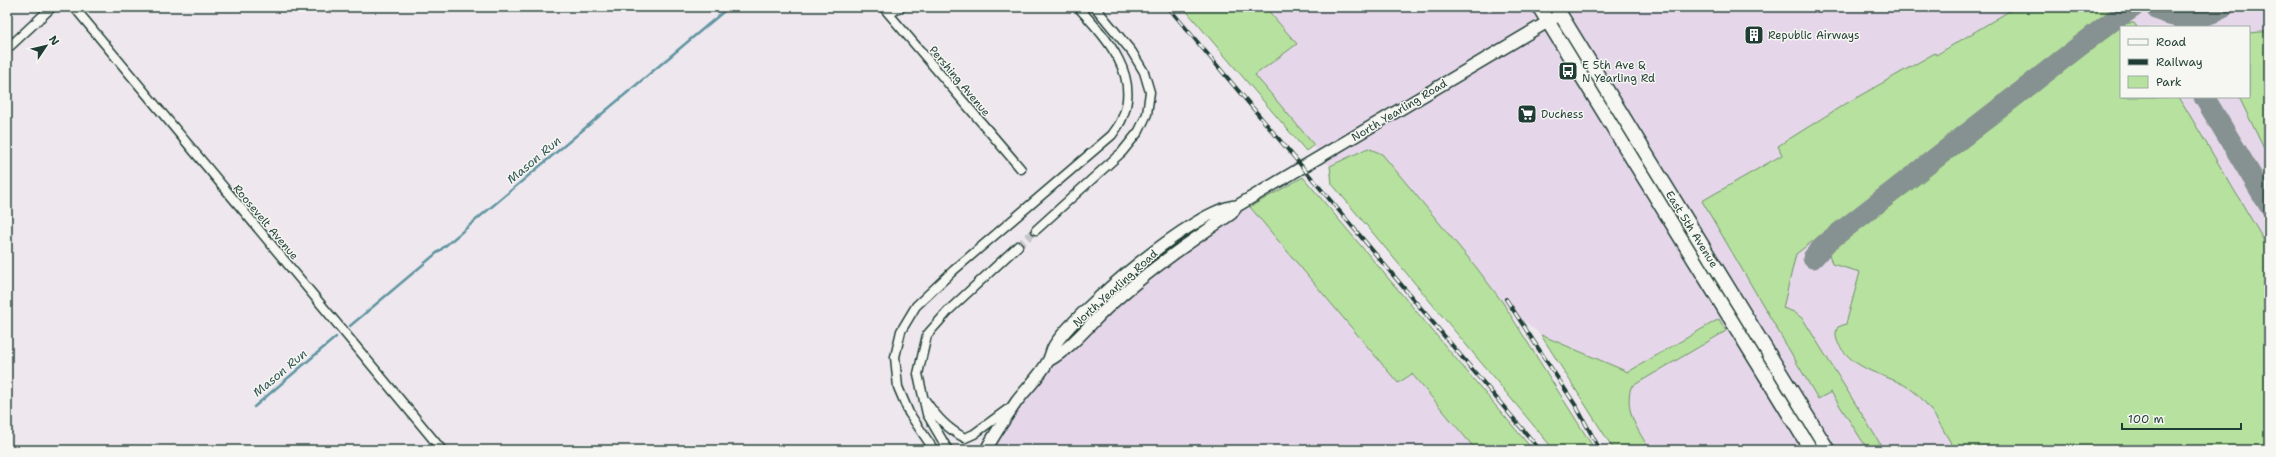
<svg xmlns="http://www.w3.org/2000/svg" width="2276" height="457" viewBox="0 0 2276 457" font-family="'Shantell Sans',sans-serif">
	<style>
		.built { fill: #e5d7e9; fill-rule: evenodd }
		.green { fill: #b7e19e; stroke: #6b8f69 }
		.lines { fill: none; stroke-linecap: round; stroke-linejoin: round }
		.stream { stroke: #5f94a1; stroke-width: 2.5 }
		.taxiway { stroke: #869291; stroke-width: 21 }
		.minor-tunnel { stroke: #c5c6c9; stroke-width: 8; stroke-dasharray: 8 4; stroke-linecap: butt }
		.minor-casing { stroke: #1f3d34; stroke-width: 11 }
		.secondary-casing { stroke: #1f3d34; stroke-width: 14 }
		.primary-casing { stroke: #1f3d34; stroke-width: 16 }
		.minor { stroke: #f6f6f2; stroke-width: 8 }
		.secondary { stroke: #f6f6f2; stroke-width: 11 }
		.primary { stroke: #f6f6f2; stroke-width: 13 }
		.rail-casing { stroke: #1f3d34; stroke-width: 4 }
		.rail { stroke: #f6f6f2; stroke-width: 2.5; stroke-dasharray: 8; stroke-linecap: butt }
		.labels { text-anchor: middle; stroke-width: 3; stroke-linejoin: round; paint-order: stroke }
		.poi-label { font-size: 11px; fill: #1f3d34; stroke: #f6f6f2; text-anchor: start }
		.street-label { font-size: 11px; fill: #1f3d34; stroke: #f6f6f2 }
		.water-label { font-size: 12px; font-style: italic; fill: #345a58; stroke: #f6f6f2 }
	</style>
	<rect width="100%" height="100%" fill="#eee8ee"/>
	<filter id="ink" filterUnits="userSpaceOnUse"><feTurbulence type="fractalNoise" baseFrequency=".025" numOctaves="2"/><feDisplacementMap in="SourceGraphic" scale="8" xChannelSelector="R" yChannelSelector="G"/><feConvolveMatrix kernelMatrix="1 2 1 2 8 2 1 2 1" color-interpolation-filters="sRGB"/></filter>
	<g filter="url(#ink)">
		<path class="built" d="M1265 7H2269V450H1650L1631 419 1628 399 1631 387 1726 331 1719 319 1628 372 1541 335 1503 303 1476 267 1368 148 1330 166 1255 75 1297 44ZM2121 27H2249V97H2121Z
			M1245 201 1398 383 1412 374 1476 450H985L1046 370 1106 298 1158 256Z"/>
		<path class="green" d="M1183 7H1265L1297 44 1255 75 1314 145 1306 151Z
			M2016 7H2117L1796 254 1783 308 1794 312 1803 319 1884 450H1868L1831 392 1818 399 1702 201 1782 155 1778 146 1840 107 1935 53 1936 55Z
			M2126 23H2134L2137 27H2121V97H2179L2269 249V450H1955C1944 432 1934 411 1919 396 1901 378 1877 377 1858 364 1847 357 1830 340 1838 327L1846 324 1860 272 1832 264 1829 254 1831 251C1931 177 2027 98 2126 23Z
			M2259 32H2269V159L2239 97H2249V33Z
			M1368 148 1382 154 1476 267 1503 303 1595 450H1554L1332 184 1330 166Z
			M1303 177 1533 450H1476L1412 374 1398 383 1250 207Z
			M1719 319 1726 331 1631 387C1624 412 1638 430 1650 450H1614L1541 335 1628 372Z"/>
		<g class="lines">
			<path class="stream" d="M350 326 729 7
				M254 407 336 337"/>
			<path class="taxiway" d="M2155 7C2178 24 2201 20 2224 7
				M2204 97 2269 205
				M1813 258 1826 243 2108 24 2134 7"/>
			<path class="minor-tunnel" d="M1018 246 1036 230"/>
			<g class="minor-casing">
				<path id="minor" d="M74 7 442 450
					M883 7 1021 169
					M889 14 901 7
					M7 49 52 7
					M1036 230 1122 152 1139 131 1147 114 1150 92 1144 72 1132 52 1095 7
					M925 400C936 416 947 429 965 438L974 434 1008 409
					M934 450 909 413 898 387 895 357 901 331 916 306 954 270 1112 135C1116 129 1121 123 1123 116 1140 73 1105 37 1078 7
					M948 450 927 414 918 374 927 335 949 310 1018 246"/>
			</g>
			<g class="secondary-casing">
				<path id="secondary" d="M1048 361C1075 346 1093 319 1116 300 1152 268 1191 241 1231 214L1237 206 1561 14
					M986 450C995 433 1006 417 1017 401 1027 388 1041 375 1048 361 1051 356 1051 351 1054 346 1076 311 1197 207 1237 206"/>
			</g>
			<g class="primary-casing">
				<path id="primary" d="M1539 7 1811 450
					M1556 7 1828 450"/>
			</g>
			<use href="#minor" class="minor"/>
			<use href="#secondary" class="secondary"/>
			<use href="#primary" class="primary"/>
			<g class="rail-casing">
				<path id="rail" d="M1168 7 1540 450
					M1506 299 1576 406 1600 450"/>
			</g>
			<use href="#rail" class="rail"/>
		</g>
	</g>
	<defs>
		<g id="building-square" transform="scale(1)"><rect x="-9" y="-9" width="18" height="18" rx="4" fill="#1f3d34" stroke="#f6f6f2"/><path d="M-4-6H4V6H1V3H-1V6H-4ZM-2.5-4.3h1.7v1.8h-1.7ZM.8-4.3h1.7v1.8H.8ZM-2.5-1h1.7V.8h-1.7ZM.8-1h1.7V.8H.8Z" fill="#fff"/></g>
		<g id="bus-square" transform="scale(1)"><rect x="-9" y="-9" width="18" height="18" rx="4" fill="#1f3d34" stroke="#f6f6f2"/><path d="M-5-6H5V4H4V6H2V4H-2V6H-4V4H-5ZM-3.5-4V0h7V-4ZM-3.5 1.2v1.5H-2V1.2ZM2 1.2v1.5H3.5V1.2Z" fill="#fff"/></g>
		<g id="supermarket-square" transform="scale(1)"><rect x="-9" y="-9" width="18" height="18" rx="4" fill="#1f3d34" stroke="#f6f6f2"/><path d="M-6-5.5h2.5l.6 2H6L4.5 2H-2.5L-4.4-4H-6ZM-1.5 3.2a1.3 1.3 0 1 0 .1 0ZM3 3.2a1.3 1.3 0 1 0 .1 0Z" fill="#fff"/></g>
	</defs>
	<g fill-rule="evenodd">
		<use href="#building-square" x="1754" y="35"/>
		<use href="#bus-square" x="1568" y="71"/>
		<use href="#supermarket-square" x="1527" y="114"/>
	</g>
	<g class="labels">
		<g class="poi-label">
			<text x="1768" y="39">Republic Airways</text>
			<text x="1582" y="69">E 5th Ave &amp;<tspan x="1582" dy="13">N Yearling Rd</tspan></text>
			<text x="1541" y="118">Duchess</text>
		</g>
		<g class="street-label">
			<text transform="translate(960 81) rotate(50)" y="4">Pershing Avenue</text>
			<text transform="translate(1399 110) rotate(-31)" y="4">North Yearling Road</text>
			<text transform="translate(266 222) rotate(50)" y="4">Roosevelt Avenue</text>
			<text transform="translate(1692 229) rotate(58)" y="4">East 5th Avenue</text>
			<text transform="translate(1115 288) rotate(-42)" y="4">North Yearling Road</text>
		</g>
		<g class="water-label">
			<text transform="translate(534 160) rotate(-40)" y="4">Mason Run</text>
			<text transform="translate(280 373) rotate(-40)" y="4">Mason Run</text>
		</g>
	</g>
	<rect width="2276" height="457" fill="none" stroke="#f6f6f2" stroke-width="24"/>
	<rect x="12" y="12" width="2252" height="433" fill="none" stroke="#1f3d34" stroke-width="1.5" filter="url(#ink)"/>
	<rect x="2120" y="26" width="130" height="72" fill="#f6f6f2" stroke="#a0aca6"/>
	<rect x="2128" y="39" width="20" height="6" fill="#f6f6f2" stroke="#a0aca6"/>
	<text x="2156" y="46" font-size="12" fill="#1f3d34">Road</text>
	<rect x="2128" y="59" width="20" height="6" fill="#1f3d34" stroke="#a0aca6"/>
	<text x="2156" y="66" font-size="12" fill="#1f3d34">Railway</text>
	<rect x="2128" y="76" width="20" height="12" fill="#b7e19e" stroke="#a0aca6"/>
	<text x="2156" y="86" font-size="12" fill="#1f3d34">Park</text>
	<g transform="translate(46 46) rotate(55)" stroke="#f6f6f2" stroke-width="3" paint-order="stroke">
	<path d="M0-3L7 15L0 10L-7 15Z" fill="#1f3d34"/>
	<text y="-6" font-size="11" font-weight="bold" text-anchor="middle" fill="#1f3d34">N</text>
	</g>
	<path d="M2122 423v6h119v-6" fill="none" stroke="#1f3d34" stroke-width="2"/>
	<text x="2128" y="423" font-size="12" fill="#1f3d34" stroke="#f6f6f2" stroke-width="3" paint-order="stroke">100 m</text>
</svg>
